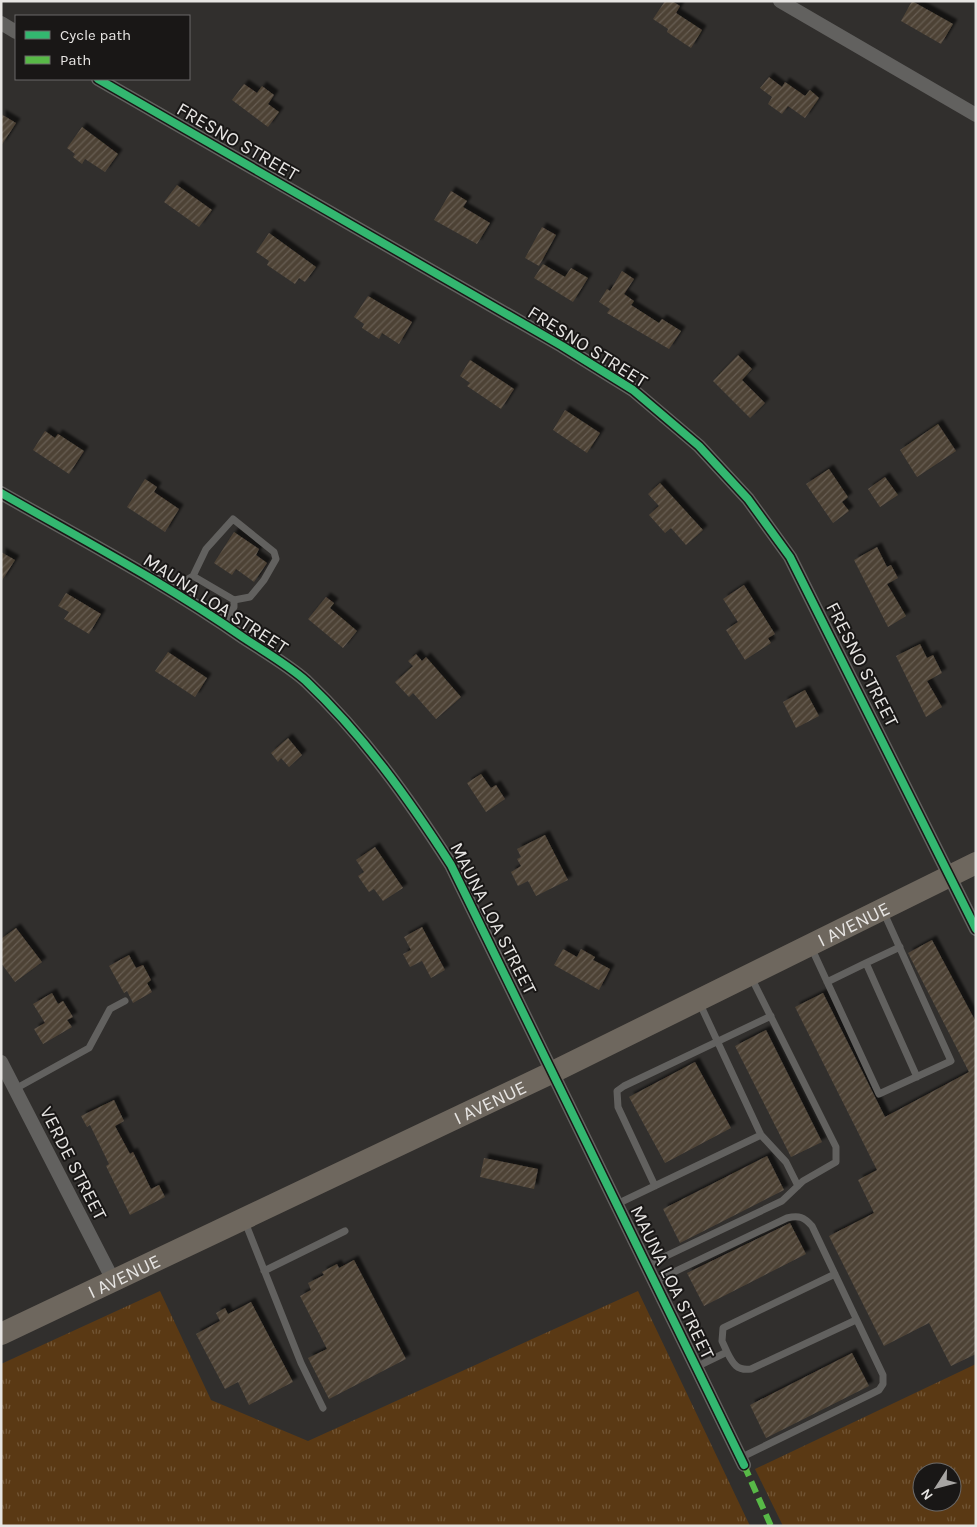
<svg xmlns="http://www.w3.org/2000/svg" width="977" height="1527" viewBox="0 0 977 1527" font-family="Karla,sans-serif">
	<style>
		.grass { fill: url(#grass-tufts); fill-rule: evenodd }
		.building { fill: url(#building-hatch); filter: url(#shadow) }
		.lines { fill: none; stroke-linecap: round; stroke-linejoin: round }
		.lane { stroke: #62615f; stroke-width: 7 }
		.street { stroke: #62615f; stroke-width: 14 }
		.primary { stroke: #6e675e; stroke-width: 22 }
		.quiet { stroke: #58b947; stroke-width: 6; stroke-dasharray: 12 6; stroke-linecap: butt }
		.cycleway-casing { stroke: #191716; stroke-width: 11 }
		.cycleway { stroke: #33b770; stroke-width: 8 }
		.labels { text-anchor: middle; stroke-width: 4; stroke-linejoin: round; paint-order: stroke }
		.street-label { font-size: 19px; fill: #e7e5e3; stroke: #191716 }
	</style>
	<defs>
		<pattern id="grass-tufts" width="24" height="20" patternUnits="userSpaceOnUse" patternTransform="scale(1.25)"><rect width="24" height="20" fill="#5a3914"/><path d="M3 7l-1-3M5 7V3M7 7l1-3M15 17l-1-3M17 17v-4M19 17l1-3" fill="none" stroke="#725636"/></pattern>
		<pattern id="building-hatch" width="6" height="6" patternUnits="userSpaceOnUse" patternTransform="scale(1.25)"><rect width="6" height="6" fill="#4e4336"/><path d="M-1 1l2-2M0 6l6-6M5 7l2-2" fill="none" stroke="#685e53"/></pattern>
		<filter id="shadow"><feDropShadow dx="4.5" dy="-4.5" stdDeviation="1" flood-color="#0009"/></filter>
	</defs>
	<rect width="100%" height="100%" fill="#312f2d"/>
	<path class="grass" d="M160 1291 211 1400 308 1441 638 1291 750 1526H1V1364Z
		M976 1364V1526H783L755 1469ZM922 1472H952V1502H922Z"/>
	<path class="building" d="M665 1H672L680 6 676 13 702 30 691 48 667 32 668 29 653 19Z
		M912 1 953 24 941 44 901 21Z
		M769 77 782 87 785 82 805 96 810 90 819 98 805 118 788 106 782 114 768 104 772 97 760 88Z
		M244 84 257 93 262 86 274 95 268 104 279 112 268 127 232 100Z
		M1 114 16 123 1 146Z
		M82 127 118 154 105 172 85 159 82 164 73 157 75 154 67 148Z
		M177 185 212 210 199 227 164 202Z
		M451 191 467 201 463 207 490 223 477 244 434 220Z
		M542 227 556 235 539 266 525 258Z
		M269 233 316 267 305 282 299 278 295 284 267 265 269 261 256 252Z
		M543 264 565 277 571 268 588 278 573 302 534 278Z
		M622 271 634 279 624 294 634 301 631 305 659 323 662 319 681 331 669 349 607 313 610 309 599 302 607 289 610 291Z
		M368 296 412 322 399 344 382 333 379 339 362 328 364 324 354 317Z
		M738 355 752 369 742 380 765 403 750 418 713 381Z
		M470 360 514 389 501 409 467 386 470 383 460 376Z
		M565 410 600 433 587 453 553 430Z
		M938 424 956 451 917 477 900 450Z
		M45 431 55 438 58 434 84 451 69 474 33 450Z
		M829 469 848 497 842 502 849 511 833 523 806 484Z
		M885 477 898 495 880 507 868 489Z
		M145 479 157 487 154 492 179 509 165 532 127 507Z
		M660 483 703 530 686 545 671 528 665 533 649 515 659 506 648 494Z
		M234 532 259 549 256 555 267 563 254 582 236 569 232 575 214 563Z
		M877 547 887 567 891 565 898 578 887 584 906 616 888 627 854 560Z
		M1 552 15 560 1 582Z
		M744 585 775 634 768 638 771 643 745 660 726 630 738 622 723 599Z
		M66 593 101 614 89 634 64 619 69 612 58 606Z
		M326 597 334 603 330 608 357 631 343 648 308 619Z
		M920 644 927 658 933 655 942 673 927 681 942 707 926 717 896 656Z
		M168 652 207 678 195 697 155 671Z
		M416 654 422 661 426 657 461 697 436 719 413 693 409 697 395 682 413 666 408 661Z
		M805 690 819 716 796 728 783 702Z
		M288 738 302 755 289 767 281 758 278 762 271 753Z
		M481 774 491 788 496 785 505 799 486 812 467 783Z
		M545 835 568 880 536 896 528 881 518 886 511 872 521 866 517 859 521 857 517 849Z
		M375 847 403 888 383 901 374 889 369 892 358 876 364 872 356 860Z
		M422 927 445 970 431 978 422 961 410 967 403 954 411 950 404 937Z
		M16 928 42 962 15 982 1 963V939Z
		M932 940 976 1022V1354L951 1366 929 1323 884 1346 829 1236 874 1213 858 1180 877 1170 795 1007 823 993 885 1117 969 1072 908 953Z
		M563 949 577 957 581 949 595 957 593 960 610 969 599 990 554 965Z
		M129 955 136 968 143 965 151 980 147 983 152 992 133 1003 127 991 124 993 109 966Z
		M52 993 58 1004 63 1001 73 1017 67 1020 72 1027 43 1044 34 1029 45 1023 33 1004Z
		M766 1030 822 1142 791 1157 735 1046Z
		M695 1062 731 1128 665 1163 629 1097Z
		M114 1100 124 1121 115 1126 130 1154 133 1152 151 1189 159 1185 165 1197 130 1215 106 1166 109 1164 90 1125 87 1127 81 1116Z
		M767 1156 784 1190 680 1243 663 1209Z
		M484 1158 538 1169 534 1189 480 1177Z
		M790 1223 806 1254 704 1306 687 1273Z
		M354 1260 406 1359 329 1399 308 1358 327 1349 300 1296 311 1290 308 1283 324 1275 322 1272 337 1264 339 1268Z
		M251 1302 293 1382 249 1405 238 1382 225 1389 196 1334 220 1321 216 1313 225 1308 228 1314Z
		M852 1353 869 1386 766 1438 750 1405Z"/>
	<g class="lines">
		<path class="lane" d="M193 576 206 549 233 519 274 552 276 559 264 580 250 597 234 600
			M180 597 188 579 193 576 234 600V607L224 624
			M811 947 879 1094 951 1061 884 913
			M866 963 900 947
			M827 982 866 963 917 1077
			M15 1089 89 1048 110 1009 125 1001
			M761 1135 786 1162 798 1186
			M655 1186 618 1107 617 1091 624 1086 771 1016
			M617 1204 761 1135 700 1004
			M245 1222 301 1363 323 1408
			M647 1265 782 1201 803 1181 836 1162V1147L751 977
			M264 1271 345 1231
			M655 1281 787 1218C799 1215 804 1217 812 1226L883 1375V1384L879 1390 871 1394 740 1458
			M727 1352 722 1341 723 1328 835 1274
			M696 1367 727 1352C733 1364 737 1371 751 1369L856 1320"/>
		<path class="street" d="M780 1 976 115
			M1 23 16 32
			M98 79 562 346 633 390 699 446 748 499 790 557 976 929
			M1 493C83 540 167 584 244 638 265 652 288 665 306 681 364 736 408 798 451 865L744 1465
			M1 1062 113 1280"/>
		<path class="primary" id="s1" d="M1 1334 553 1072 976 863"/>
		<path class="quiet" d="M744 1465 771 1526"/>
		<g class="cycleway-casing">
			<path id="cycleway" d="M98 79 562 346 633 390 699 446 748 499 790 557 976 929
				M1 493C83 540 167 584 244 638 265 652 288 665 306 681 364 736 408 798 451 865L744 1465"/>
		</g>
		<use href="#cycleway" class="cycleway"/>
	</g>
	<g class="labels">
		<g class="street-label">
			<text transform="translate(238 141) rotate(30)" y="7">FRESNO STREET</text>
			<text transform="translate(588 346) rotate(32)" y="7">FRESNO STREET</text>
			<text transform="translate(216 603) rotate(33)" y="7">MAUNA LOA STREET</text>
			<text transform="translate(863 664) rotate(63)" y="7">FRESNO STREET</text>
			<text transform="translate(494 918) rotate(63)" y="7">MAUNA LOA STREET</text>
			<text dy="7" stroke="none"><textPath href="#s1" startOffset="946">I AVENUE</textPath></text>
			<text dy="7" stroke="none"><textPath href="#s1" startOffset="541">I AVENUE</textPath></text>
			<text transform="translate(74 1163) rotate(63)" y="7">VERDE STREET</text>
			<text dy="7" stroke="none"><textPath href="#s1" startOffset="136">I AVENUE</textPath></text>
			<text transform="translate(673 1282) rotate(64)" y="7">MAUNA LOA STREET</text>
		</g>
	</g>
	<rect width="977" height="1527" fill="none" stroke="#e7e5e3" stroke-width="5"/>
	<rect x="15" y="15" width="175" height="65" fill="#191716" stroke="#6b6968"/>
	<rect x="25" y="31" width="25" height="8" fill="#33b770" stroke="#6b6968"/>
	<text x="60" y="40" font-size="15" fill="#e7e5e3">Cycle path</text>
	<rect x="25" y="56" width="25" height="8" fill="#58b947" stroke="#6b6968"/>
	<text x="60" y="65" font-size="15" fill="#e7e5e3">Path</text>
	<g transform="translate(937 1487) rotate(234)"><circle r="24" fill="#191716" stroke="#6b6968"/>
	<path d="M0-4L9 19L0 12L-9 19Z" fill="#a7a5a3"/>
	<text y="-8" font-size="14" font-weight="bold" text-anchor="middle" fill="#e7e5e3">N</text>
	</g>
</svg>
